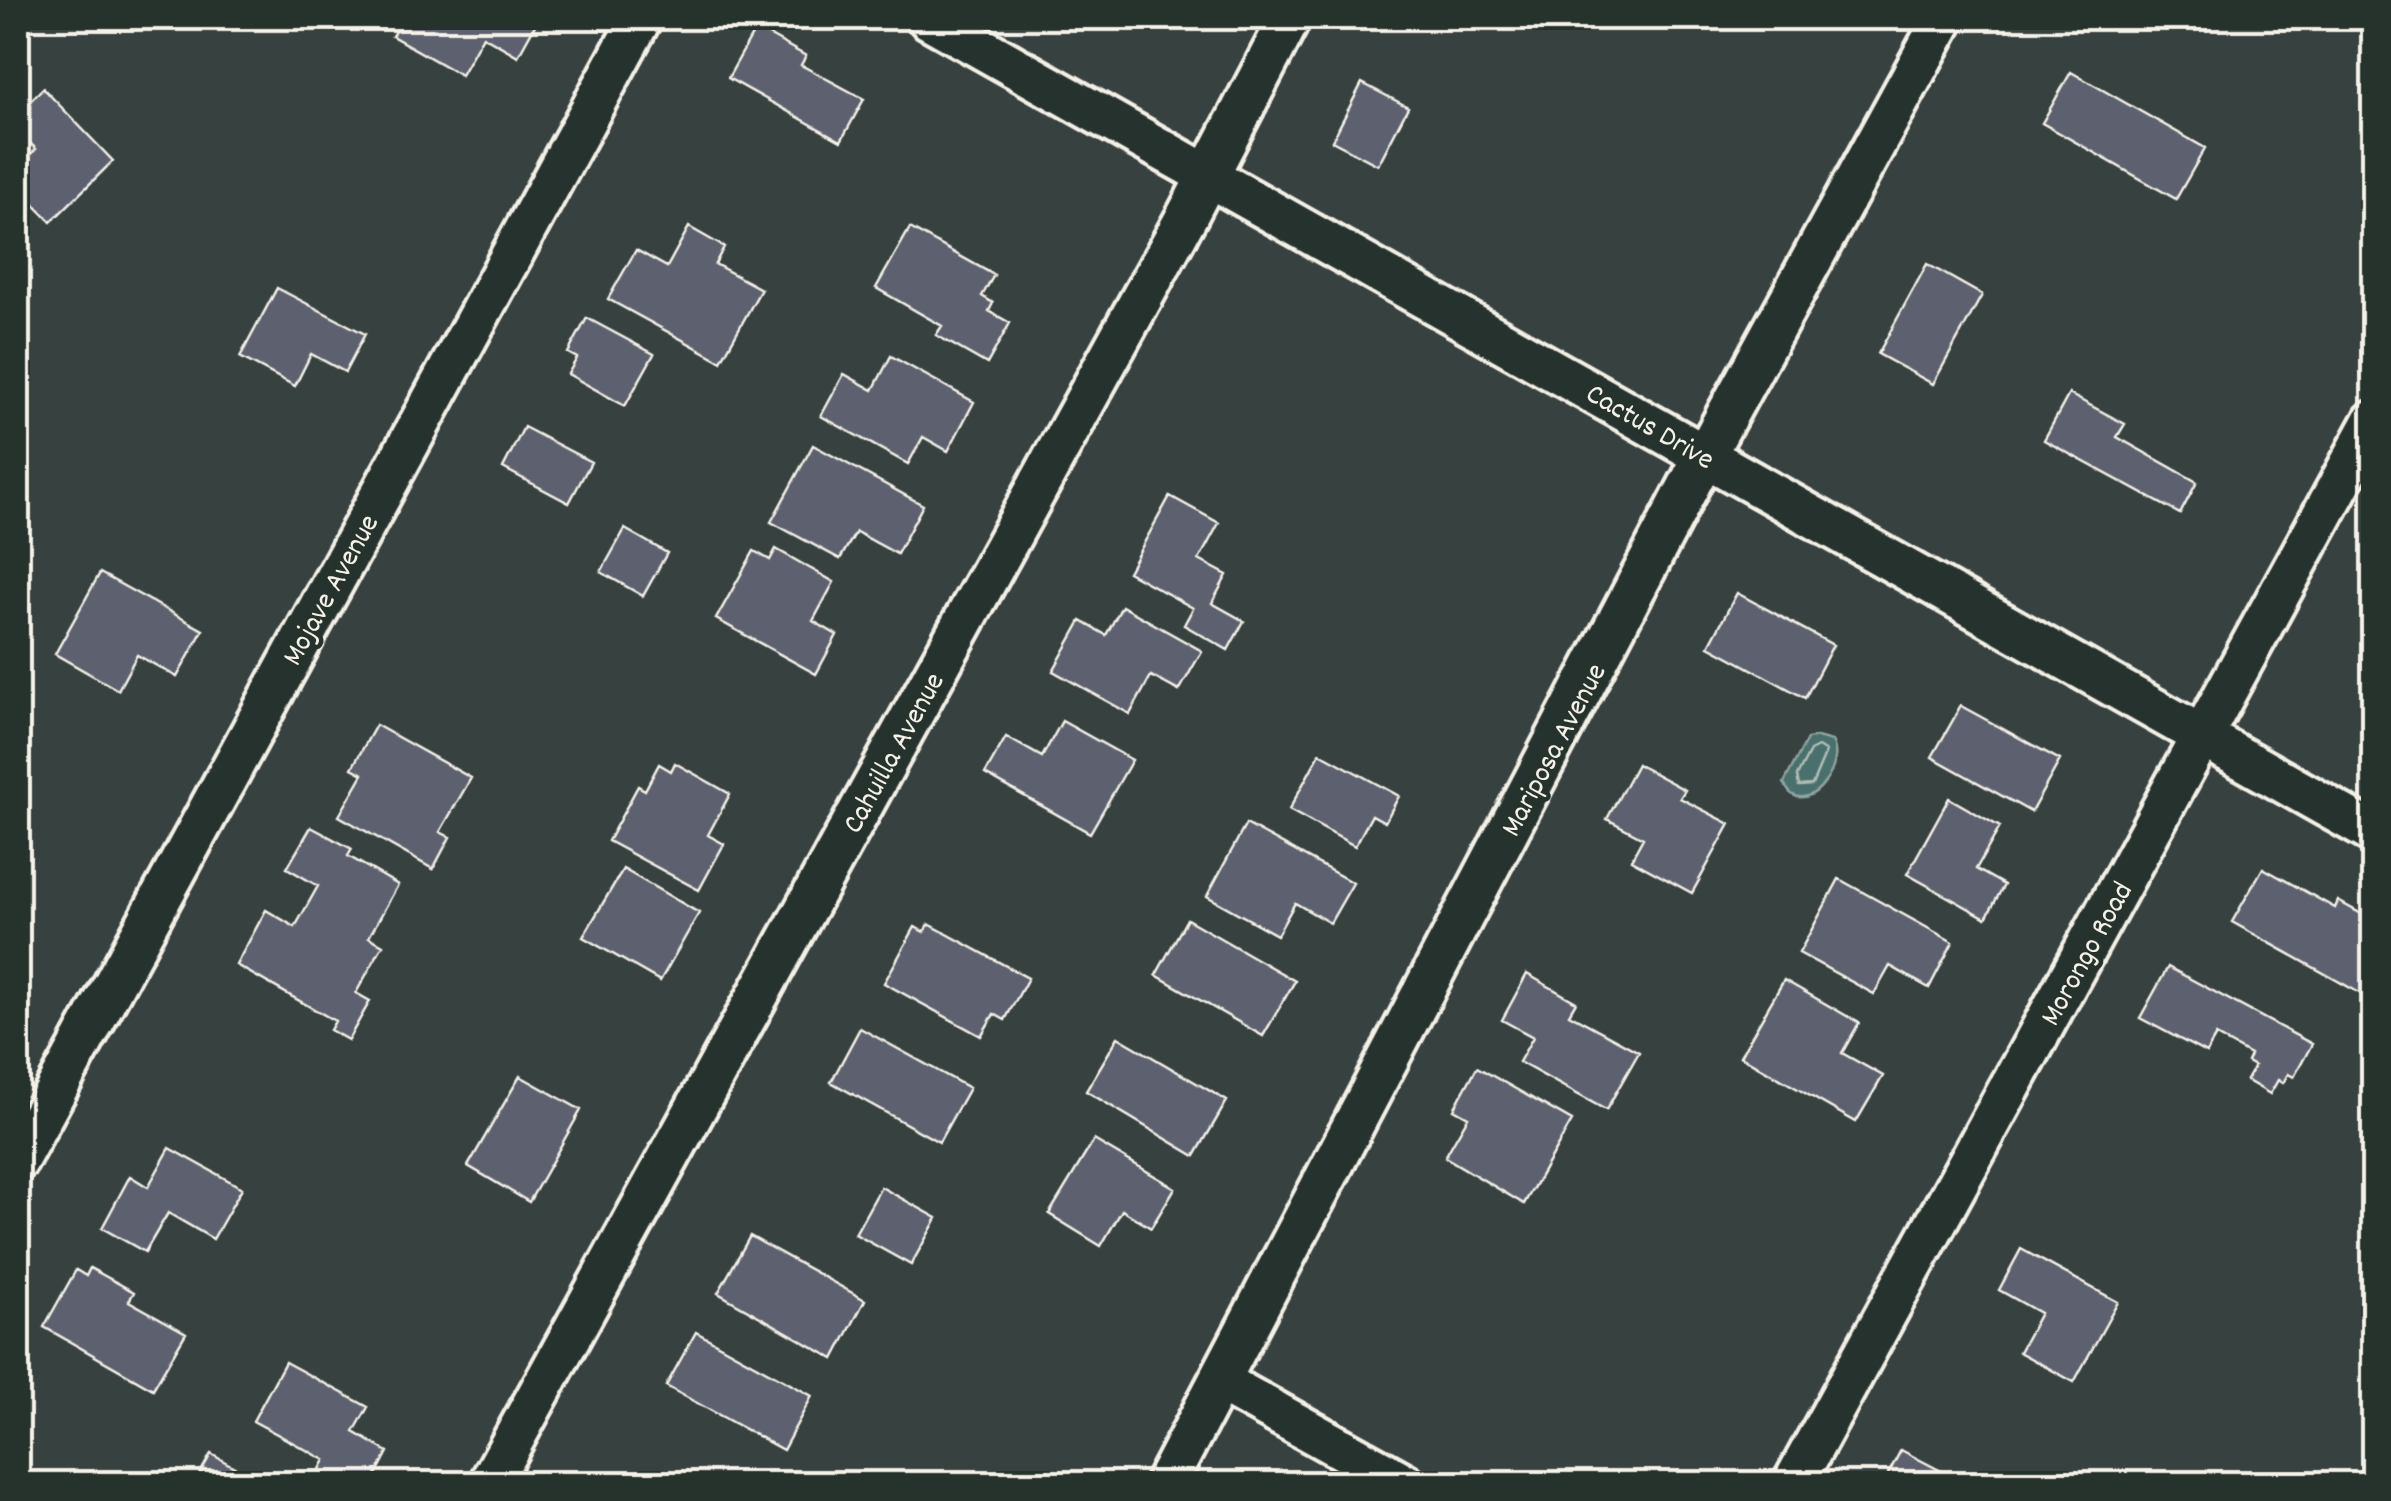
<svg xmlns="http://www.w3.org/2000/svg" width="2391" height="1501" viewBox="0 0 2391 1501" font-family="Dekko,sans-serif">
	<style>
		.water { fill: #4a6f6d; stroke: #8ea39e; stroke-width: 2.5 }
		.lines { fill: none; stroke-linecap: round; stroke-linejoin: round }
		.shore { stroke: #b0bdb7; stroke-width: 2.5 }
		.building { fill: #5d616e; stroke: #f4f1e8; stroke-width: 2.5 }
		.minor-casing { stroke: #f4f1e8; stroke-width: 48 }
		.minor { stroke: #26332d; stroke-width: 40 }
		.labels { text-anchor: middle; stroke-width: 9; stroke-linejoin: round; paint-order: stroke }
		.street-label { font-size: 30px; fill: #f4f1e8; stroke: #26332d }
	</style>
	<rect width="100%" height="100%" fill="#364140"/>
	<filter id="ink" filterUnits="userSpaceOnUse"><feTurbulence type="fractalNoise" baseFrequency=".01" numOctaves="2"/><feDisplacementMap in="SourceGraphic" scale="20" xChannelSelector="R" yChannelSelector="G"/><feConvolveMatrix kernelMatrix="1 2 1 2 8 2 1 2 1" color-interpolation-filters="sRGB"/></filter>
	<g filter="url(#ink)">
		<path class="water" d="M1817 737 1832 741C1848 769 1801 823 1784 783L1807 739Z"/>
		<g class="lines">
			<path class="shore" d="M1818 747 1826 752 1812 785 1799 786 1797 776 1810 751Z"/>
		</g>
		<path class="building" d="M403 18H539L518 56 483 36 461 75 392 36Z
			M1105 18H1134L1127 30Z
			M756 28 806 56 801 65 864 99 841 141 728 78Z
			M2071 72 2205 148 2176 199 2042 123Z
			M1362 83 1408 107 1378 165 1332 141Z
			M43 88 113 161 51 222 18 188V168L36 149 18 131V113Z
			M689 227 724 247 715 264 761 289 721 361 608 299 636 250 667 267Z
			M910 228 994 275 982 296 993 303 989 311 1010 323 987 364 936 335 942 326 876 288Z
			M1927 264 1982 295 1933 384 1878 354Z
			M277 288 365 334 345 372 311 354 295 386 240 357Z
			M587 318 654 354 625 406 568 374 577 358 568 353Z
			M891 356 974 402 948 451 923 437 908 464 821 416 844 374 873 390Z
			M2069 394 2125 424 2117 437 2197 482 2180 514 2044 440Z
			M524 427 591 462 569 503 503 468Z
			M813 445 923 505 897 554 856 532 840 559 771 522Z
			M1170 496 1219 523 1199 560 1227 575 1212 603 1244 621 1228 650 1184 625 1193 608 1128 572Z
			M625 529 667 553 643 596 601 572Z
			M776 549 834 582 813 621 837 635 816 674 716 619 754 551 770 560Z
			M100 573 203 630 177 677 137 655 118 690 55 654Z
			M1737 593 1833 645 1805 698 1709 646Z
			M1122 606 1202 651 1179 691 1151 676 1130 714 1053 671 1081 621 1106 635Z
			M1961 706 2060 760 2031 812 1932 757Z
			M1062 721 1132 760 1090 833 985 774 1006 737 1042 757Z
			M376 725 471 778 440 832 450 837 433 869 339 816 363 774 352 768Z
			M1320 753 1399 796 1385 822 1372 815 1355 846 1289 810Z
			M675 763 730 794 708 835 724 844 699 890 608 841 638 786 645 790 659 764 671 771Z
			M1637 764 1685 790 1680 798 1730 824 1692 893 1631 860 1643 838 1607 819Z
			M1949 798 2000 827 1976 869 2004 885 1986 918 1907 874Z
			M1246 824 1353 883 1330 923 1295 903 1277 935 1207 896Z
			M311 827 352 849 348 856 398 885 369 937 383 945 356 993 370 1001 348 1040 330 1030 335 1021 236 965 266 910 295 927 318 886 287 868Z
			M2263 868 2335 908 2338 901 2374 921V1001L2232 922Z
			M623 869 699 913 660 981 583 937Z
			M1839 879 1953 942 1929 988 1890 966 1874 994 1799 953Z
			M1187 919 1295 981 1263 1036 1156 975Z
			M929 924 1028 978 1005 1020 994 1014 981 1036 884 983 915 927 924 932Z
			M2168 967 2312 1044 2294 1077 2288 1074 2283 1083 2278 1080 2270 1094 2246 1080 2254 1066 2247 1062 2250 1055 2216 1036 2206 1053 2140 1018Z
			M1527 974 1576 1002 1569 1014 1639 1052 1606 1110 1519 1062 1533 1037 1502 1020Z
			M1784 980 1859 1023 1842 1053 1883 1076 1856 1122 1740 1056Z
			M860 1028 969 1088 939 1142 831 1082Z
			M1118 1037 1227 1101 1195 1156 1086 1091Z
			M1477 1067 1572 1121 1524 1204 1445 1157 1468 1117 1454 1109Z
			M520 1076 581 1110 529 1202 468 1166Z
			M1094 1140 1175 1188 1151 1228 1122 1210 1101 1246 1049 1214Z
			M170 1148 242 1188 213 1239 168 1213 145 1252 102 1228 130 1176 148 1187Z
			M881 1187 937 1218 911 1265 855 1234Z
			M750 1236 865 1300 834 1359 718 1293Z
			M2021 1249 2118 1302 2074 1382 2019 1352 2040 1313 1999 1290Z
			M90 1268 134 1292 129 1301 186 1333 153 1389 44 1327 76 1270 86 1276Z
			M696 1332 812 1396 783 1450 666 1386Z
			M285 1362 368 1407 354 1432 388 1452 371 1484H341L319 1471 325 1460 253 1421Z
			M1901 1450 1947 1474 1942 1484H1883Z
			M211 1454 265 1484H194Z"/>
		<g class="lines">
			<g class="minor-casing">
				<path id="minor" d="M928 18 2374 833
					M18 1160 641 18
					M1221 1382 1405 1484
					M489 1484 1188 214 1290 18
					M1165 1484 1705 455 1944 18
					M1793 1484 2374 421"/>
			</g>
			<use href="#minor" class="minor"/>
		</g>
	</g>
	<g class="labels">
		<g class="street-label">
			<text transform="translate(1651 425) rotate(30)" y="10">Cactus Drive</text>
			<text transform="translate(329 589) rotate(-61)" y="10">Mojave Avenue</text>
			<text transform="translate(1552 749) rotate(-62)" y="10">Mariposa Avenue</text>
			<text transform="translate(892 752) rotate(-61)" y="10">Cahuilla Avenue</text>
			<text transform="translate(2085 953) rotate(-61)" y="10">Morongo Road</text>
		</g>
	</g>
	<rect width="2391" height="1501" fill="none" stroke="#26332d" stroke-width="60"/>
	<rect x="30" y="30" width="2331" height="1441" fill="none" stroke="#f4f1e8" stroke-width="4" filter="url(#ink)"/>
</svg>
